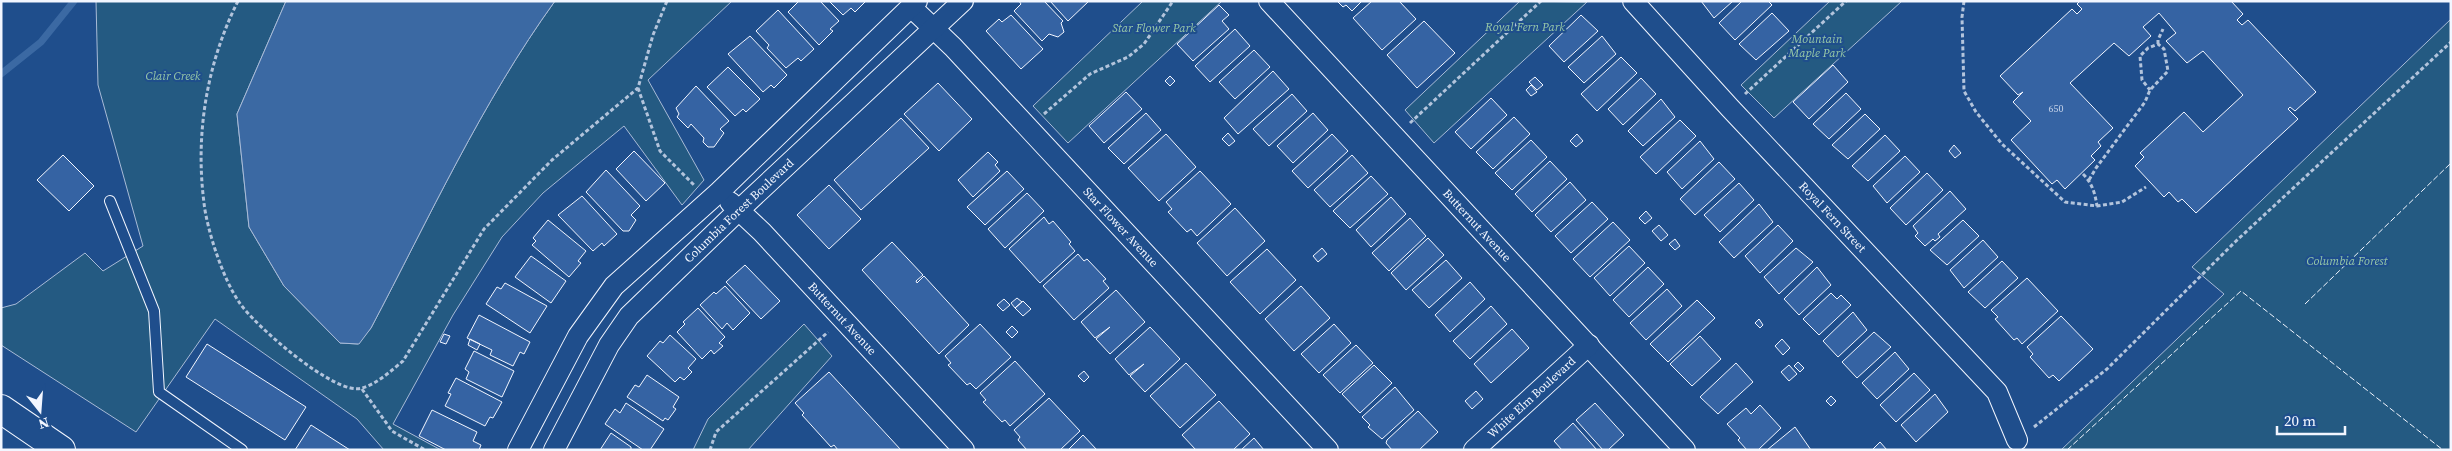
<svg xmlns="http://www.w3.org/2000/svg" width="2452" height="451" viewBox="0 0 2452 451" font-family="'Source Serif 4',serif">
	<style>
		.green { fill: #245a82; stroke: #a8bbd7 }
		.water { fill: #3b69a3; stroke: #a8bbd7 }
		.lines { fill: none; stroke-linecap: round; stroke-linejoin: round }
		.stream { stroke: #3b69a3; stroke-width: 7 }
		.building { fill: #3563a3; stroke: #f2f6ff }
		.service-casing { stroke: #f2f6ff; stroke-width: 12 }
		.minor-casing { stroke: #f2f6ff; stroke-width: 22 }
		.secondary-casing { stroke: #f2f6ff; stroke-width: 30 }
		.path { stroke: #b3c4dc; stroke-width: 3; stroke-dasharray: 4 2.5; stroke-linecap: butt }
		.service { stroke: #1f4e8c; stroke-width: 10 }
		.minor { stroke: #1f4e8c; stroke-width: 20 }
		.secondary { stroke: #1f4e8c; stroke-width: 28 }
		.fence { stroke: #f2f6ff; stroke-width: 1; stroke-dasharray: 6 2.5; stroke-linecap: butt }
		.labels { text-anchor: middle; stroke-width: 4; stroke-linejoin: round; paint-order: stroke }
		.number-label { font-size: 10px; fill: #c3d1e8 }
		.park-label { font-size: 12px; font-style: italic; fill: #97c8a6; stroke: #1f4e8c }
		.street-label { font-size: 12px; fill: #f2f6ff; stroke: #1f4e8c }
	</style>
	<rect width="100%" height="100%" fill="#1f4e8c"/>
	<path class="green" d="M96 1H286L237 114 249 227 284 286 340 343 358 344 371 328C429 218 482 102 555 1H732L648 80 704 180 682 205 624 126 543 193 502 237 453 315 393 424 441 450H384L357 419 215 319 136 432 1 345V308L16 304 85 253 103 271 143 246 98 85Z
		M1143 1H1222L1068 143 1033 106Z
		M1520 1 1587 2 1434 143 1405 110Z
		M1830 1H1902L1774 118 1741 85Z
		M2451 19V450H2061L2224 294 2192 267Z
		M804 324 832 356 748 450H693L708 419Z"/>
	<path class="water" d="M286 1H555C482 102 429 218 371 328L359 344 340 343 284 286 249 227 237 114Z"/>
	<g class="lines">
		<path class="stream" d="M1 74 41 42 74 1"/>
	</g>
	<path class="building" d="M799 1H820L839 21 830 29 833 31 819 45 788 12Z
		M829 1H866L855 12 851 8 843 15Z
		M1019 1H1044L1063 21 1061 23 1064 32 1058 37 1049 34 1042 41 1014 11 1021 4Z
		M1050 1H1089L1068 21Z
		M1337 1H1362L1352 11 1346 5 1343 7Z
		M1372 1H1399L1416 19 1382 50 1353 18Z
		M1701 1H1733L1714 18Z
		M1742 1H1768L1772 5 1735 40 1719 23Z
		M2080 1H2231L2243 14 2237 20 2242 25 2248 20 2316 92 2295 111 2290 107 2288 109 2298 119 2196 213 2182 199 2178 202 2169 192 2164 197 2135 166 2144 157 2140 153 2184 112 2203 132 2243 95 2203 51 2187 63 2166 41 2176 33 2159 13 2143 27 2151 36 2129 56 2114 43 2070 83 2113 128 2098 142 2101 146 2091 156 2095 160 2065 189 2057 180 2052 184 2011 140 2031 121 2013 102 2023 92 2018 95 2000 76 2072 9 2077 14 2082 9 2077 4Z
		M1219 5 1229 15 1222 21 1229 29 1193 61 1177 44Z
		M778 10 814 49 801 61 798 58 786 68 767 48 769 45 756 31Z
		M1772 13 1789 31 1756 60 1739 44Z
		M1011 15 1043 49 1021 69 986 31 999 19 1002 22Z
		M1581 15 1598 31 1564 62 1549 46Z
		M1424 21 1455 53 1417 88 1387 55Z
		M1235 29 1250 46 1210 82 1195 66Z
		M750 36 787 75 774 88 771 85 763 92 728 54Z
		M1602 36 1616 54 1584 83 1568 67Z
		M1254 50 1270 67 1235 99 1219 82Z
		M1621 57 1637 73 1597 111 1581 94Z
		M1833 65 1848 82 1809 119 1793 102Z
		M728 67 760 99 746 112 743 109 735 116 707 87Z
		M1273 71 1289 89 1238 134 1224 118Z
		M1170 76 1175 81 1170 86 1165 81Z
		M1535 77 1543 85 1537 90 1529 82Z
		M1641 78 1656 94 1623 125 1608 109Z
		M938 83 972 119 939 151 904 114Z
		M1531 85 1537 92 1531 96 1526 90Z
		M696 86 729 121 720 129 724 133 714 147H708L703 142 704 138 691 124 688 128 677 117 679 114 676 108Z
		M1126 92 1142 109 1104 143 1089 126Z
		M1846 93 1861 109 1829 139 1813 124Z
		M1292 94 1307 111 1269 146 1253 129Z
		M1491 98 1507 115 1471 149 1455 132Z
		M1661 99 1675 117 1643 146 1628 131Z
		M1146 113 1161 130 1124 164 1108 148Z
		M1313 113 1328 130 1293 163 1277 146Z
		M1865 114 1880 129 1848 159 1832 145Z
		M1514 117 1530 134 1493 169 1476 152Z
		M901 118 929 148 861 210 834 180Z
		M1680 120 1696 136 1656 174 1640 157Z
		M1228 133 1235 141 1229 146 1222 139Z
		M1166 134 1196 167 1159 201 1128 168Z
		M1332 134 1348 151 1308 188 1292 171Z
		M1577 134 1583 141 1576 147 1570 141Z
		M1885 135 1900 151 1868 181 1852 166Z
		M1531 140 1547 157 1512 190 1495 173Z
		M1700 141 1714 159 1682 189 1667 172Z
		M1954 145 1961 153 1955 158 1949 151Z
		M634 151 665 183 646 201 616 169Z
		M988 152 998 162 995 165 1000 171 973 197 958 180Z
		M63 155 94 186 69 211 37 180Z
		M1352 155 1368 173 1330 207 1314 190Z
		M1905 156 1920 172 1887 203 1873 186Z
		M1550 161 1567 179 1532 212 1515 194Z
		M1719 162 1735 179 1695 215 1680 199Z
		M606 170 640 206 631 215 636 220 629 231H623L586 192Z
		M1007 171 1024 189 985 225 967 207Z
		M1200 171 1231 204 1197 236 1191 229 1187 232 1168 212 1172 209 1166 202Z
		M1927 173 1943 190 1906 225 1890 208Z
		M1371 176 1388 194 1350 228 1333 211Z
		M1570 182 1586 200 1551 232 1535 215Z
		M1739 183 1754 200 1720 232 1704 215Z
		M829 185 861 219 829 249 797 215Z
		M1950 191 1966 209 1938 234 1940 237 1935 241 1933 239 1925 246 1915 236 1918 233 1913 226Z
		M1027 193 1044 211 1005 248 988 229Z
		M582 196 617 234 604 246 602 243 593 251 558 215Z
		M1391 197 1406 214 1371 247 1356 230Z
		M1592 202 1608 219 1571 253 1555 236Z
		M1759 204 1773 222 1734 258 1719 242Z
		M1235 208 1265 241 1227 276 1197 243Z
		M1646 211 1652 218 1645 224 1639 218Z
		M1044 217 1049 224 1053 221 1071 242 1069 244 1075 251 1040 283 1009 249Z
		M1410 218 1426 236 1389 271 1372 253Z
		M548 220 586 251 578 261 581 263 569 277 532 245 536 241 533 238Z
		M1963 220 1979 236 1947 265 1930 250Z
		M1613 222 1630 240 1590 277 1573 259Z
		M1659 225 1668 235 1661 241 1652 231Z
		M1778 225 1793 241 1760 273 1745 256Z
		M1428 238 1444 255 1406 290 1391 273Z
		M1675 239 1680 246 1675 250 1669 244Z
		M1983 240 1998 257 1964 288 1950 270Z
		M892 242 923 275 916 281 917 283 924 276 969 325 939 354 862 270Z
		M1629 246 1645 263 1610 296 1594 278Z
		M1322 248 1327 254 1318 262 1313 256Z
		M1796 248 1813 262 1779 294 1764 277Z
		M1267 249 1296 280 1260 314 1230 282Z
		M1078 254 1084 261 1087 259 1106 279 1103 281 1109 288 1074 320 1043 286Z
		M531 256 566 281 551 303 515 277Z
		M1446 260 1462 278 1429 308 1412 290Z
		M2002 261 2018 278 1985 308 1968 292Z
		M745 265 780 301 761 319 726 282Z
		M1648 267 1664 284 1629 317 1613 300Z
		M1817 267 1831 285 1799 315 1784 299Z
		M2027 278 2058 311 2022 344 2017 338 2014 340 1995 319 1998 317 1991 310Z
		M1470 282 1485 299 1450 332 1435 315Z
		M505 283 547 306 530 333 486 304 497 287 501 289Z
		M725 286 750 313 733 330 727 323 722 329 700 305 714 292 716 294Z
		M1301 286 1330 318 1294 351 1265 319Z
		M1667 289 1682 306 1646 340 1630 323Z
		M1116 290 1145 322 1110 354 1096 339 1110 327 1095 338 1081 322Z
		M1831 293 1837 299 1841 295 1851 305 1819 335 1803 319Z
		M1017 298 1022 302 1015 308 1011 303Z
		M1004 299 1010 305 1003 311 997 305Z
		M1697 300 1715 318 1668 362 1650 344Z
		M1023 301 1031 309 1023 316 1015 308Z
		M1491 306 1507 324 1470 359 1453 341Z
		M698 308 725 337 719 343 723 346 714 354 711 350 702 359 677 332 685 324 683 322Z
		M1853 312 1867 330 1838 357 1823 341Z
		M479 315 530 342 524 354 520 352 513 366 490 355 492 350 467 338Z
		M2061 316 2093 349 2059 381 2053 375 2049 378 2030 357 2033 354 2027 347Z
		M1759 319 1763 325 1760 328 1755 323Z
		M980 324 1011 357 976 389 970 383 967 385 948 365 951 363 945 356Z
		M1334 324 1351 343 1319 373 1301 354Z
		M1012 326 1018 332 1012 338 1006 332Z
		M1150 327 1180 359 1145 392 1130 376 1144 364 1129 375 1115 359Z
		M1512 329 1529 348 1491 383 1474 364Z
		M1874 332 1891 347 1857 378 1842 362Z
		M444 334 450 336 446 344 440 342Z
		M670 335 696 359 688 368 692 372 684 380 680 377 675 382 647 356 660 341 663 343Z
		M1700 336 1721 359 1692 386 1670 364Z
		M470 339 480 344 477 350 468 345Z
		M1782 339 1790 348 1783 355 1775 346Z
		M207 344 306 407 285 440 186 377Z
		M1356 345 1373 363 1340 393 1323 375Z
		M474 351 514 371 502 397 466 379 469 372 465 369Z
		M1895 352 1909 369 1877 399 1862 383Z
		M1015 361 1045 394 1010 426 1005 420 1002 422 983 402 986 400 980 393Z
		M1798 362 1804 368 1800 372 1794 366Z
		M1186 363 1216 395 1180 428 1150 396Z
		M1736 363 1753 382 1718 414 1700 397Z
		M1374 365 1392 383 1360 413 1342 394Z
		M1789 365 1797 374 1789 381 1781 372Z
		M1084 371 1089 377 1084 382 1078 376Z
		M829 372 901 450H838L834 445 831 447 802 415 804 413 795 403Z
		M1914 373 1930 390 1896 422 1880 405Z
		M647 375 679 397 673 407 676 409 668 420 665 418 663 421 627 397 635 385 639 387Z
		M456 378 502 402 493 418 490 417 485 426 445 406 451 394 448 393Z
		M1395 387 1414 410 1382 439 1368 427 1370 425 1362 417Z
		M1476 391 1483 399 1472 409 1465 401Z
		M1935 394 1948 412 1916 442 1901 425Z
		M1831 396 1836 401 1831 406 1826 401Z
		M1049 398 1080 431 1060 450H1027L1018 440 1020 437 1014 430Z
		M1219 401 1250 434 1233 450H1196L1182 435Z
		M626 403 664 429 650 450H643L605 424 615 409 620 413Z
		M1595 403 1624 435 1608 450H1603L1576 420Z
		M1760 405 1781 428 1758 450H1747L1738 440 1740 438 1727 424 1746 408 1751 414Z
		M432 410 477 432 473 441 481 445 479 450H446L419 436Z
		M1418 411 1438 432 1419 450H1392L1386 443 1387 440Z
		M1573 423 1597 450H1562L1554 441Z
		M311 425 350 450H295Z
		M1795 427 1811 450H1767Z
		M611 433 631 447V450H600Z
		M1083 435 1097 450H1068Z
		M1254 438 1264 450H1241Z
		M1880 442 1887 450H1872Z"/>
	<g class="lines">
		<g class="service-casing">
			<path id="service" d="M110 201 154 311 159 392 242 450"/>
		</g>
		<g class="minor-casing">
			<g id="minor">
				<path id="s1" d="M1269 1 1685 450"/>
				<path id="s2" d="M1633 1 1730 108 1997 392 2017 440"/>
				<path id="s3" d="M911 7 953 47 1328 450"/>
				<path id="s4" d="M730 202 762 232 964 450"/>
				<path d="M518 450 578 336 614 286 719 192 917 1"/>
				<path id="s5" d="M554 450 609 345 629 316 739 210 963 1"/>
				<path id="s6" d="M1474 450 1589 345"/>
			</g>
		</g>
		<g class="secondary-casing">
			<path id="secondary" d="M1 409 61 450"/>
		</g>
		<path class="path" d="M238 1C207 63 195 133 204 203 207 230 223 279 239 302 253 324 336 397 362 388 377 384 392 370 403 361L484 229 552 160 638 88 653 35 667 1
			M1964 1 1962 17 1964 91 1976 112 2002 144 2065 202 2097 206 2122 202 2146 187
			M2158 44V40L2163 29
			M638 88 660 151 695 186
			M1745 94 1846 1
			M1044 114 1090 74 1128 57 1144 44 1173 1
			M1410 123 1541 1
			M2083 174C2092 183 2095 193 2097 206
			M2089 180 2096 168 2145 102 2150 90 2168 71 2164 49 2158 44 2148 48 2140 56 2142 80 2150 90
			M362 389 392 431 425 450
			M2034 427 2107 369 2235 242 2451 42
			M710 450 716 432 828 332"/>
		<use href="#service" class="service"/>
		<use href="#minor" class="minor"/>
		<use href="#secondary" class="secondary"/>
		<path class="fence" d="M2305 304 2451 163
			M2067 450 2241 291 2443 450"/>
	</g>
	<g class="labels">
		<g class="number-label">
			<text x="2056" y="112">650</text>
		</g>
		<g class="park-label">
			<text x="1525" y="31">Royal Fern Park</text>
			<text x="1154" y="32">Star Flower Park</text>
			<text x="1817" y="43">Mountain<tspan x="1817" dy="14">Maple Park</tspan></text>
			<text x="173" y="80">Clair Creek</text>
			<text x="2347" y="265">Columbia Forest</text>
		</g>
		<g class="street-label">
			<text dy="4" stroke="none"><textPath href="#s5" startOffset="306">Columbia Forest Boulevard</textPath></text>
			<text dy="4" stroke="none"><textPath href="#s2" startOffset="294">Royal Fern Street</textPath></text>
			<text dy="4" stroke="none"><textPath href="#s1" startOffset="306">Butternut Avenue</textPath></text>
			<text dy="4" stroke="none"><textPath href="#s3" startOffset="304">Star Flower Avenue</textPath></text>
			<text dy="4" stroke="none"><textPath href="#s4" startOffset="162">Butternut Avenue</textPath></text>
			<text dy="4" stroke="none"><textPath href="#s6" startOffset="78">White Elm Boulevard</textPath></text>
		</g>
	</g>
	<rect width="2452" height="451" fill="none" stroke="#f2f6ff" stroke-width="5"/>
	<g transform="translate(40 411) rotate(163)" stroke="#1f4e8c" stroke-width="4" paint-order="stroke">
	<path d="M0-4L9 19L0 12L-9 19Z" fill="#f2f6ff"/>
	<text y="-8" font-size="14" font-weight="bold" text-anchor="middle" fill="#f2f6ff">N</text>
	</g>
	<path d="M2277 426v8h68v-8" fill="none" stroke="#f2f6ff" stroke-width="2.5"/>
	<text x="2284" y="426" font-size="15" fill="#f2f6ff" stroke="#1f4e8c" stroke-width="4" paint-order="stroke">20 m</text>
</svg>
